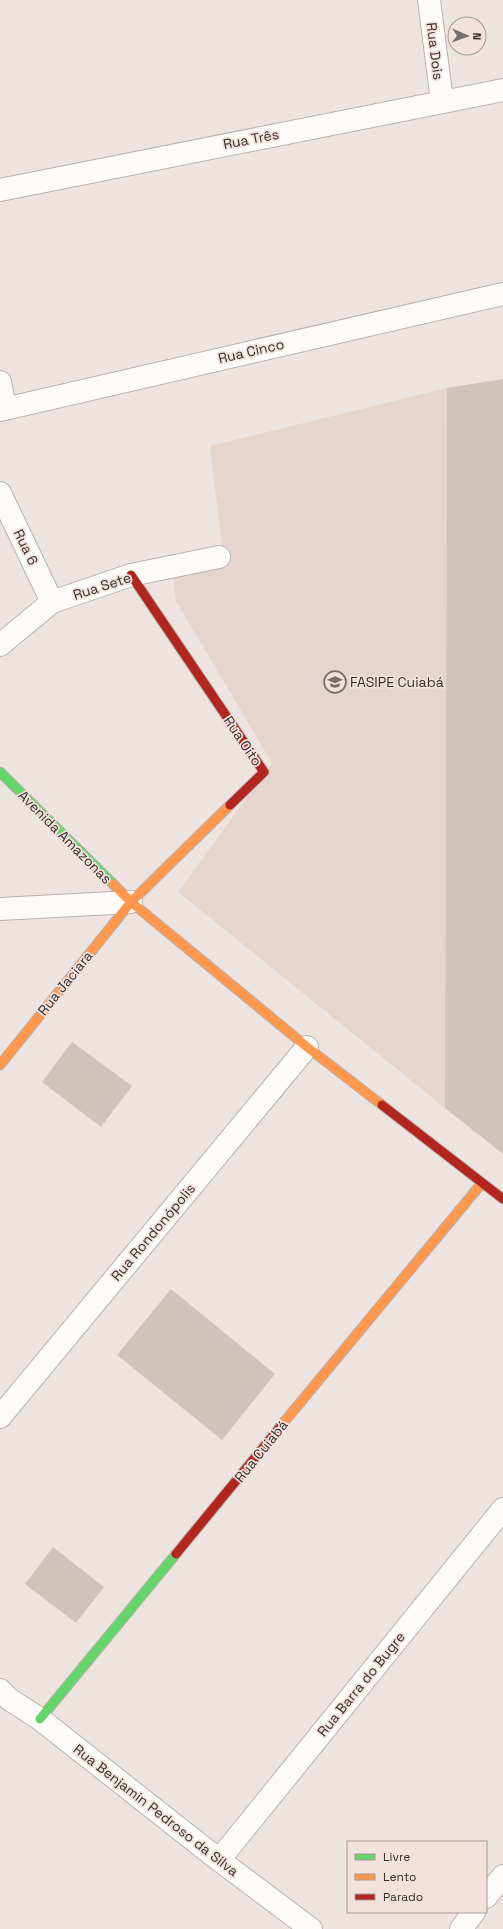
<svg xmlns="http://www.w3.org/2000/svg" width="503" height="1929" viewBox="0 0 503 1929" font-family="'Space Grotesk',sans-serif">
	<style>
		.built { fill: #e6d4cf }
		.building { fill: #cdc4bd }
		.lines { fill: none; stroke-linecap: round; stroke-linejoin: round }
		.street-casing { stroke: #b8b1af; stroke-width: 24 }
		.fast-casing { stroke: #b8b1af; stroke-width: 11 }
		.slow-casing { stroke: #b8b1af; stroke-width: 11 }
		.jam-casing { stroke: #b8b1af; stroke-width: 11 }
		.street { stroke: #fcfbfa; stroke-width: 22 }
		.fast { stroke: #63d668; stroke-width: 9 }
		.slow { stroke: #ff974d; stroke-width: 9 }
		.jam { stroke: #b3261e; stroke-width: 9 }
		.labels { text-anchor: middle; stroke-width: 3.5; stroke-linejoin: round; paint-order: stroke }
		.street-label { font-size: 14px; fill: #37302e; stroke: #f2e1dc }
		.poi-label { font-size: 14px; fill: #37302e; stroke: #f2e1dc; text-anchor: start }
	</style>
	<rect width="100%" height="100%" fill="#ede4e1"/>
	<path class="built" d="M447 388 445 1108 178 892 272 763 176 601 173 576 224 562 210 446Z"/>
	<path class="building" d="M503 379V1154L445 1108 447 388Z
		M72 1042 132 1086 101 1127 42 1082Z
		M171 1289 275 1374 222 1440 117 1355Z
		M53 1547 104 1587 76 1623 25 1584Z"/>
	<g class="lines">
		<g class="street-casing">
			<path id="street" d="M429 0 442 101
				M0 190 503 90
				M0 382 5 407
				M0 410 503 294
				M0 493 52 602
				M0 645 52 602 131 575 219 557
				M0 909 131 902
				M0 1417 307 1047
				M0 1690 9 1699 40 1719 219 1860 311 1929
				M219 1860 503 1509
				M486 1897 503 1876
				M461 1929 474 1912"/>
		</g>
		<g class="fast-casing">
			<path id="fast" d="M0 772 113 884
				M40 1719 176 1554"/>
		</g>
		<g class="slow-casing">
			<path id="slow" d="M113 884 131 902 307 1047 382 1105
				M0 1065 131 902 230 805
				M280 1427 482 1183"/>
		</g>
		<g class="jam-casing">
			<path id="jam" d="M131 575 264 772 230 805
				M382 1105 503 1199
				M176 1554 280 1427"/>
		</g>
		<use href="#street" class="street"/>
		<use href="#fast" class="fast"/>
		<use href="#slow" class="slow"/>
		<use href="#jam" class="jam"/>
	</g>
	<defs>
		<g id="university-ring" transform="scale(1.15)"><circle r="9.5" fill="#f2e1dc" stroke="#776f6d" stroke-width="1.5"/><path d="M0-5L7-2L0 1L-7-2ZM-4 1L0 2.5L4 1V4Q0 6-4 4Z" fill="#776f6d"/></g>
	</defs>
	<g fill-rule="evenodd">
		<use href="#university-ring" x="335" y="682"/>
	</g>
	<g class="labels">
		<g class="street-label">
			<text transform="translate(435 51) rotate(83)" y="5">Rua Dois</text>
			<text transform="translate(251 139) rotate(-11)" y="5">Rua Três</text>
			<text transform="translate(251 351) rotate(-13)" y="5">Rua Cinco</text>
			<text transform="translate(26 547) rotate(64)" y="5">Rua 6</text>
			<text transform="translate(102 586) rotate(-18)" y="5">Rua Sete</text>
			<text transform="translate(243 741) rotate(56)" y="5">Rua Oito</text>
			<text transform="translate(65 837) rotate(45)" y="5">Avenida Amazonas</text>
			<text transform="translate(65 983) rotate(-51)" y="5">Rua Jaciara</text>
			<text transform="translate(153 1232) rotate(-50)" y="5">Rua Rondonópolis</text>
			<text transform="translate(261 1451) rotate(-51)" y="5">Rua Cuiabá</text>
			<text transform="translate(361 1684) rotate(-51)" y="5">Rua Barra do Bugre</text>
			<text transform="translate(156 1810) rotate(38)" y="5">Rua Benjamin Pedroso da Silva</text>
		</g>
		<g class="poi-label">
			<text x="350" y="687">FASIPE Cuiabá</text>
		</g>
	</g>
	<rect x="347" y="1841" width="140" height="72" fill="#f2e1dc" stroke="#a79a96"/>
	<rect x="355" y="1854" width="20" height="6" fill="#63d668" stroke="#a79a96"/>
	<text x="383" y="1861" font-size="12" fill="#37302e">Livre</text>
	<rect x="355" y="1874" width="20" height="6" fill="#ff974d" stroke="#a79a96"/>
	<text x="383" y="1881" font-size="12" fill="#37302e">Lento</text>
	<rect x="355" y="1894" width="20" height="6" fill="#b3261e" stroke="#a79a96"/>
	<text x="383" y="1901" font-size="12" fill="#37302e">Parado</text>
	<g transform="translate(467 36) rotate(92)"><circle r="19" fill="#f2e1dc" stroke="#a79a96"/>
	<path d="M0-3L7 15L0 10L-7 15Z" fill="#776f6d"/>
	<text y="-6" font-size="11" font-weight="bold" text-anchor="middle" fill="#37302e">N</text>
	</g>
</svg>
